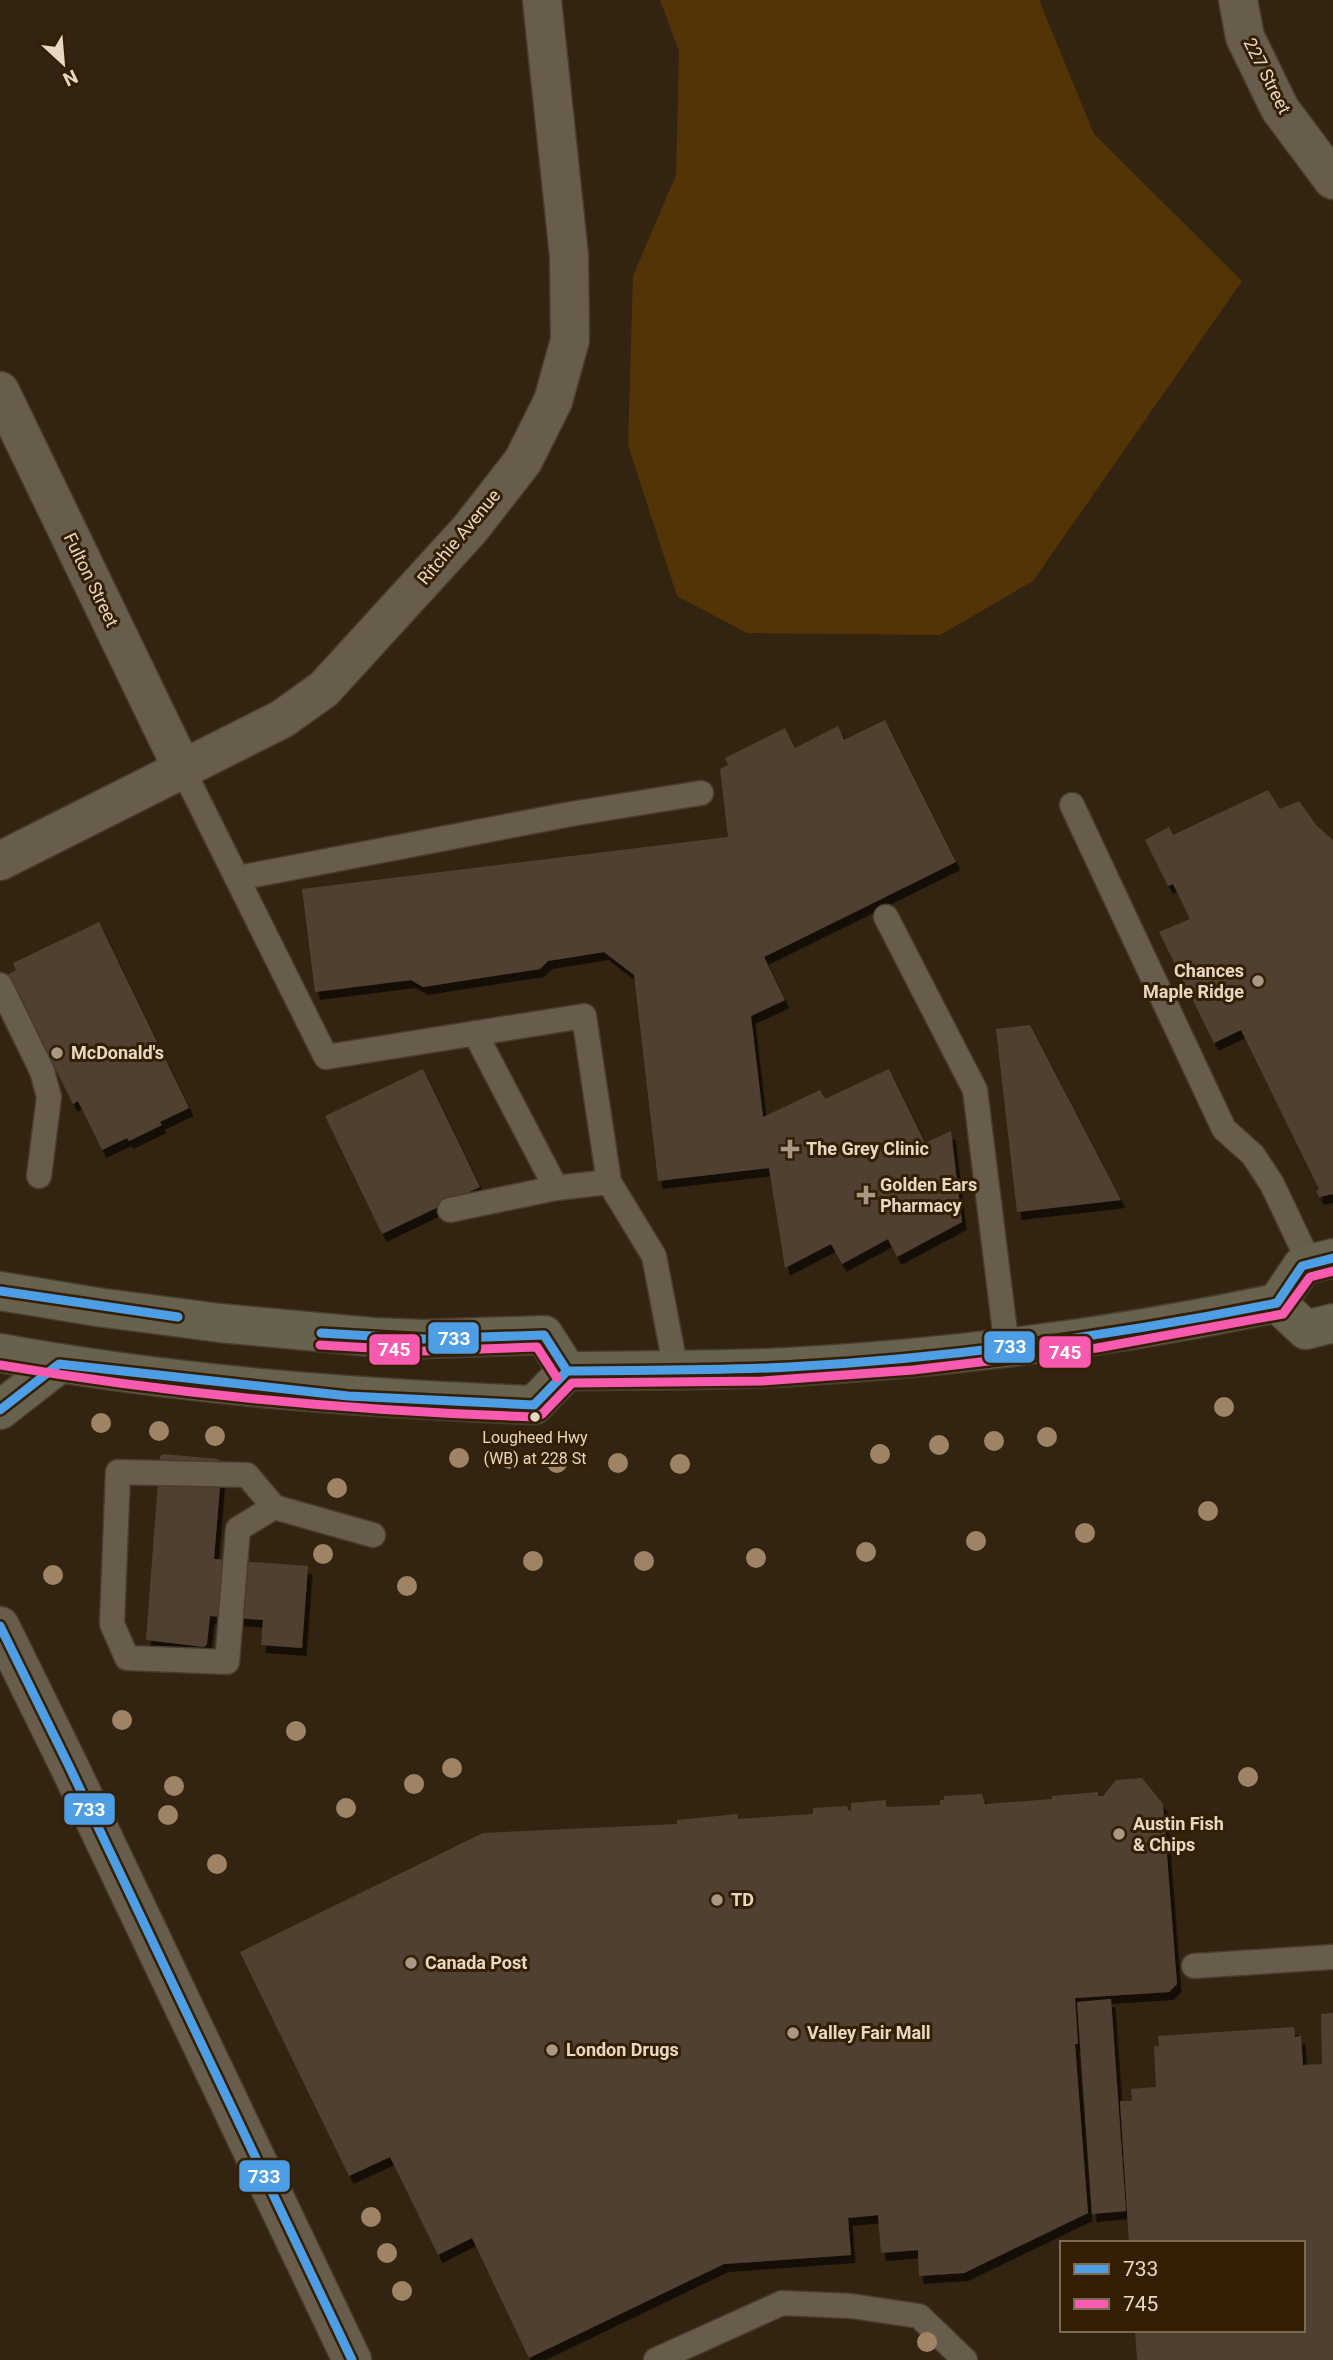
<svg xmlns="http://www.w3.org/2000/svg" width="1333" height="2360" viewBox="0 0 1333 2360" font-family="Roboto,sans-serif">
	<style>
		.green { fill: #533406 }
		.building { fill: #4f4133; filter: url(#shadow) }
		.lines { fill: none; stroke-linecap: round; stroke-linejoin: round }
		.lane-casing { stroke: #473c2f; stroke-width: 27 }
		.street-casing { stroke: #473c2f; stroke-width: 41 }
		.secondary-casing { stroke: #473c2f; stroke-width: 41 }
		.primary-casing { stroke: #473c2f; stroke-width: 41 }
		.lane { stroke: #685c4d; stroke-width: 24 }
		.street { stroke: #685c4d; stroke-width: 38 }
		.secondary { stroke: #685c4d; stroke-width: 38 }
		.primary { stroke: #68614e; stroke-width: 38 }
		.bus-1-casing { stroke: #331f04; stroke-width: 14 }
		.bus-2-casing { stroke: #331f04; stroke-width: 14 }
		.bus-1 { stroke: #4d9ee5; stroke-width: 9 }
		.bus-2 { stroke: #f75aaf; stroke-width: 9 }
		.tree { fill: #9e8465 }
		.poi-dot { fill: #a89885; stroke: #331f04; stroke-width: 2.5 }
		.bus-dot { fill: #e8d7c4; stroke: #331f04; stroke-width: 2.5 }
		.labels { text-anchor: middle; stroke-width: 6; stroke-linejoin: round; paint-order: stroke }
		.bus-label { font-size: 16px; fill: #e8d7c4; stroke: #331f04 }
		.street-label { font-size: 18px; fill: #e8d7c4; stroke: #331f04 }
		.poi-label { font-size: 18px; font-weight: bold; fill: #e8d7c4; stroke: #331f04; text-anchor: start }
		.line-badge { stroke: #331f04; stroke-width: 2.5 }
		.badge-label { font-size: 19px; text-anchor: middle; font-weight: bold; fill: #fff }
	</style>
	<defs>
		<filter id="shadow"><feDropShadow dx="4.5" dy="8" stdDeviation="0" flood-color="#0009"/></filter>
	</defs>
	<rect width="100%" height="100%" fill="#322410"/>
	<path class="green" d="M660 0H1039L1094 134 1242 281 1033 581 940 635 747 633 677 596 628 445 633 276 676 175 679 51Z"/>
	<path class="building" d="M885 720 956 862 764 957 785 1000 751 1016 763 1117 820 1090 825 1099 889 1069 925 1143 951 1131 962 1222 897 1257 888 1239 842 1264 831 1244 785 1268 769 1168 658 1181 634 975 604 952 548 961 540 969 423 987 411 980 315 992 302 889 728 837 720 769 728 765 725 758 785 728 795 748 838 726 844 740Z
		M1268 790 1280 809 1299 801 1317 826 1333 840V1194L1319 1197 1316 1191 1319 1189 1241 1030 1214 1043 1159 932 1190 919 1173 884 1168 886 1145 840 1169 827 1173 835Z
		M99 922 189 1108 160 1122 162 1125 129 1141 127 1138 102 1150 78 1101 73 1104 49 1056 43 1059 36 1047 43 1043 19 993 1 979 16 970 13 963Z
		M1030 1025 1121 1200 1017 1212 996 1029Z
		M423 1069 480 1187 382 1234 325 1116Z
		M164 1454 218 1459 222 1462 214 1559 308 1566 302 1648 261 1645 263 1620 210 1616 207 1644 204 1647 146 1640 160 1456Z
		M1142 1778 1163 1804 1177 1984 1169 1992 1075 1998 1078 2044H1075L1088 2213 964 2273 919 2276 918 2250 881 2253 878 2215 848 2218 851 2255 724 2264 529 2358 472 2238 438 2255 390 2157 349 2176 240 1952 483 1833 677 1824V1820L738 1814V1819L813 1814V1808L847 1806 848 1810 851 1811V1803L886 1800V1807L940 1805V1800H944V1796L982 1794 985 1804 1052 1799V1796L1098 1792V1796H1103L1116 1780Z
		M1111 1999 1126 2211 1092 2214 1077 2002Z
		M1333 2013V2360H1137L1135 2330H1303V2243H1129L1120 2101H1132L1131 2089 1156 2087 1154 2046H1159L1158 2036 1294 2027 1295 2037 1301 2036 1303 2065 1322 2064 1321 2014Z"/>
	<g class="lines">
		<g class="lane-casing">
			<path id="lane" d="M182 768 326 1057 584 1016 609 1182 654 1256 676 1370
				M1072 805 1224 1129 1253 1155 1272 1184 1310 1264
				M238 878 571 814 701 793
				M886 917 975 1090 1007 1348
				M0 985 42 1071 49 1097 39 1176
				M475 1033 556 1188 609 1182
				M450 1210 556 1188
				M274 1507 238 1529 227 1662 127 1658 112 1624 118 1472 247 1475 274 1507 373 1535
				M1194 1966 1333 1957
				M656 2360 782 2303 851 2306 919 2316 965 2360"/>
		</g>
		<g class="street-casing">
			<path id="street" d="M0 391 182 768
				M0 861 282 719 324 689 470 529 523 461 553 401 570 340 569 256 542 0"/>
		</g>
		<g class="secondary-casing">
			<path id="secondary" d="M1238 0 1245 37 1280 109 1333 180
				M0 1626 69 1766 352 2360"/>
		</g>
		<g class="primary-casing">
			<path id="primary" d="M0 1291 97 1307 220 1323 372 1337 423 1339 544 1335 567 1371
				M1277 1303 1306 1330 1333 1323
				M0 1353C176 1385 355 1398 534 1405L567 1371C641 1370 715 1371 789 1367 953 1358 1116 1337 1277 1303L1302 1266 1333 1258
				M0 1410 59 1364"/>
		</g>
		<use href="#lane" class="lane"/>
		<use href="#street" class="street"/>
		<use href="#secondary" class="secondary"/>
		<use href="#primary" class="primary"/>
		<g class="bus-1-casing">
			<path id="bus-1" d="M0 1291 178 1317
				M321 1333 423 1339 544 1335 567 1371
				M0 1410 59 1364 348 1396 534 1405 567 1371C641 1370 715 1371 789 1367 954 1358 1116 1335 1277 1303L1302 1266 1333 1258
				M0 1626 69 1766 352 2360"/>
		</g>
		<g class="bus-2-casing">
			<path id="bus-2" d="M320 1345 423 1351 537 1347 557 1378
				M0 1365C177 1395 355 1411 535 1417L542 1414 572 1383 762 1381 913 1370 1097 1348 1283 1314 1310 1277 1333 1271"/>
		</g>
		<use href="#bus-1" class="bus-1"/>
		<use href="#bus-2" class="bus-2"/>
	</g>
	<g class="tree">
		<circle cx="1224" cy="1407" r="10"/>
		<circle cx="101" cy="1423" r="10"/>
		<circle cx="159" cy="1431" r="10"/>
		<circle cx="215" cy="1436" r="10"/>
		<circle cx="1047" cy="1437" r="10"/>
		<circle cx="994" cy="1441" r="10"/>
		<circle cx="939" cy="1445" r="10"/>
		<circle cx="880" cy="1454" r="10"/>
		<circle cx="459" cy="1458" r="10"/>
		<circle cx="510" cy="1459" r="10"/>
		<circle cx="557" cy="1463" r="10"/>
		<circle cx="618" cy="1463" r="10"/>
		<circle cx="680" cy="1464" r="10"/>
		<circle cx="337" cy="1488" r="10"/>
		<circle cx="1208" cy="1511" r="10"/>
		<circle cx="1085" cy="1533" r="10"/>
		<circle cx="976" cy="1541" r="10"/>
		<circle cx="866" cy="1552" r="10"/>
		<circle cx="323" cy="1554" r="10"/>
		<circle cx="756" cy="1558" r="10"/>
		<circle cx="533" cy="1561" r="10"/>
		<circle cx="644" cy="1561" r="10"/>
		<circle cx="53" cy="1575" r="10"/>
		<circle cx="407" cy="1586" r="10"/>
		<circle cx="122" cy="1720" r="10"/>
		<circle cx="296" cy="1731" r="10"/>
		<circle cx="452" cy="1768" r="10"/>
		<circle cx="1248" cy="1777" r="10"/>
		<circle cx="414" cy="1784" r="10"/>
		<circle cx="174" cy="1786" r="10"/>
		<circle cx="346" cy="1808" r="10"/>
		<circle cx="168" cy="1815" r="10"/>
		<circle cx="217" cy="1864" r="10"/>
		<circle cx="371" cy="2217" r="10"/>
		<circle cx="387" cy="2253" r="10"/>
		<circle cx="402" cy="2291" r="10"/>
		<circle cx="927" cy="2342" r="10"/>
	</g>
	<g class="poi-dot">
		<circle cx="1258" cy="981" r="7"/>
		<circle cx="57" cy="1053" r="7"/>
		<path d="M786.5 1138.5h7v7h7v7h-7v7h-7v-7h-7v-7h7z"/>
		<path d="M862.5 1184.5h7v7h7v7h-7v7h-7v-7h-7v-7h7z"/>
		<circle cx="1119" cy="1834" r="7"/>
		<circle cx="717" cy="1900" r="7"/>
		<circle cx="411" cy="1963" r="7"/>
		<circle cx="793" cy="2033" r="7"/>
		<circle cx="552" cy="2050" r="7"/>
	</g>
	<circle class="bus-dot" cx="535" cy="1417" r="6"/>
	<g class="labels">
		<g class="bus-label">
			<text x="535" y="1443">Lougheed Hwy<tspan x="535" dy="21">(WB) at 228 St</tspan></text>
		</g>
		<g class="street-label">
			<text transform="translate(1267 76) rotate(63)" y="6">227 Street</text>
			<text transform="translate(459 537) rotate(-50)" y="6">Ritchie Avenue</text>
			<text transform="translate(91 580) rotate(64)" y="6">Fulton Street</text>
		</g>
		<g class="poi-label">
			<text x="1244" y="977" text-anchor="end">Chances<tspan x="1244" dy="21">Maple Ridge</tspan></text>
			<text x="71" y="1059">McDonald's</text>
			<text x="806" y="1155">The Grey Clinic</text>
			<text x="880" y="1191">Golden Ears<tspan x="880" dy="21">Pharmacy</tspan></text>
			<text x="1133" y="1830">Austin Fish<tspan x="1133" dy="21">&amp; Chips</tspan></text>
			<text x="731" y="1906">TD</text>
			<text x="425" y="1969">Canada Post</text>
			<text x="807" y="2039">Valley Fair Mall</text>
			<text x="566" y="2056">London Drugs</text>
		</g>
	</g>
	<g class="line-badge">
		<rect x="427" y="1321" width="53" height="34" rx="7" fill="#4d9ee5"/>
		<rect x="983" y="1330" width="53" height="34" rx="7" fill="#4d9ee5"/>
		<rect x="368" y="1333" width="53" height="33" rx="7" fill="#f75aaf"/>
		<rect x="1038" y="1335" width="54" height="34" rx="7" fill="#f75aaf"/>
		<rect x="63" y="1792" width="53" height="34" rx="7" fill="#4d9ee5"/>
		<rect x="238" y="2159" width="53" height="34" rx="7" fill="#4d9ee5"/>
	</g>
	<g class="badge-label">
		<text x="454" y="1345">733</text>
		<text x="1010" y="1353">733</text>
		<text x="394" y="1356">745</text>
		<text x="1065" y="1359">745</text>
		<text x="89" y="1816">733</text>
		<text x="264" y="2183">733</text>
	</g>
	<rect x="1060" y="2241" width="245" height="91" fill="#331f04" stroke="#7b6951" stroke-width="2"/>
	<rect x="1074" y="2264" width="35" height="10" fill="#4d9ee5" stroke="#7b6951" stroke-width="2"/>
	<text x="1123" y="2276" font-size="21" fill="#e8d7c4">733</text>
	<rect x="1074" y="2299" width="35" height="10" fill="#f75aaf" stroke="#7b6951" stroke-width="2"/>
	<text x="1123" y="2311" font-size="21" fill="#e8d7c4">745</text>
	<g transform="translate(63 63) rotate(154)" stroke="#331f04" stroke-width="5" paint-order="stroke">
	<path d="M0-5L12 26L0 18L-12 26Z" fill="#e8d7c4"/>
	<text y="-10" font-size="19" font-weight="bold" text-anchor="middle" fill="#e8d7c4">N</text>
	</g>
</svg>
